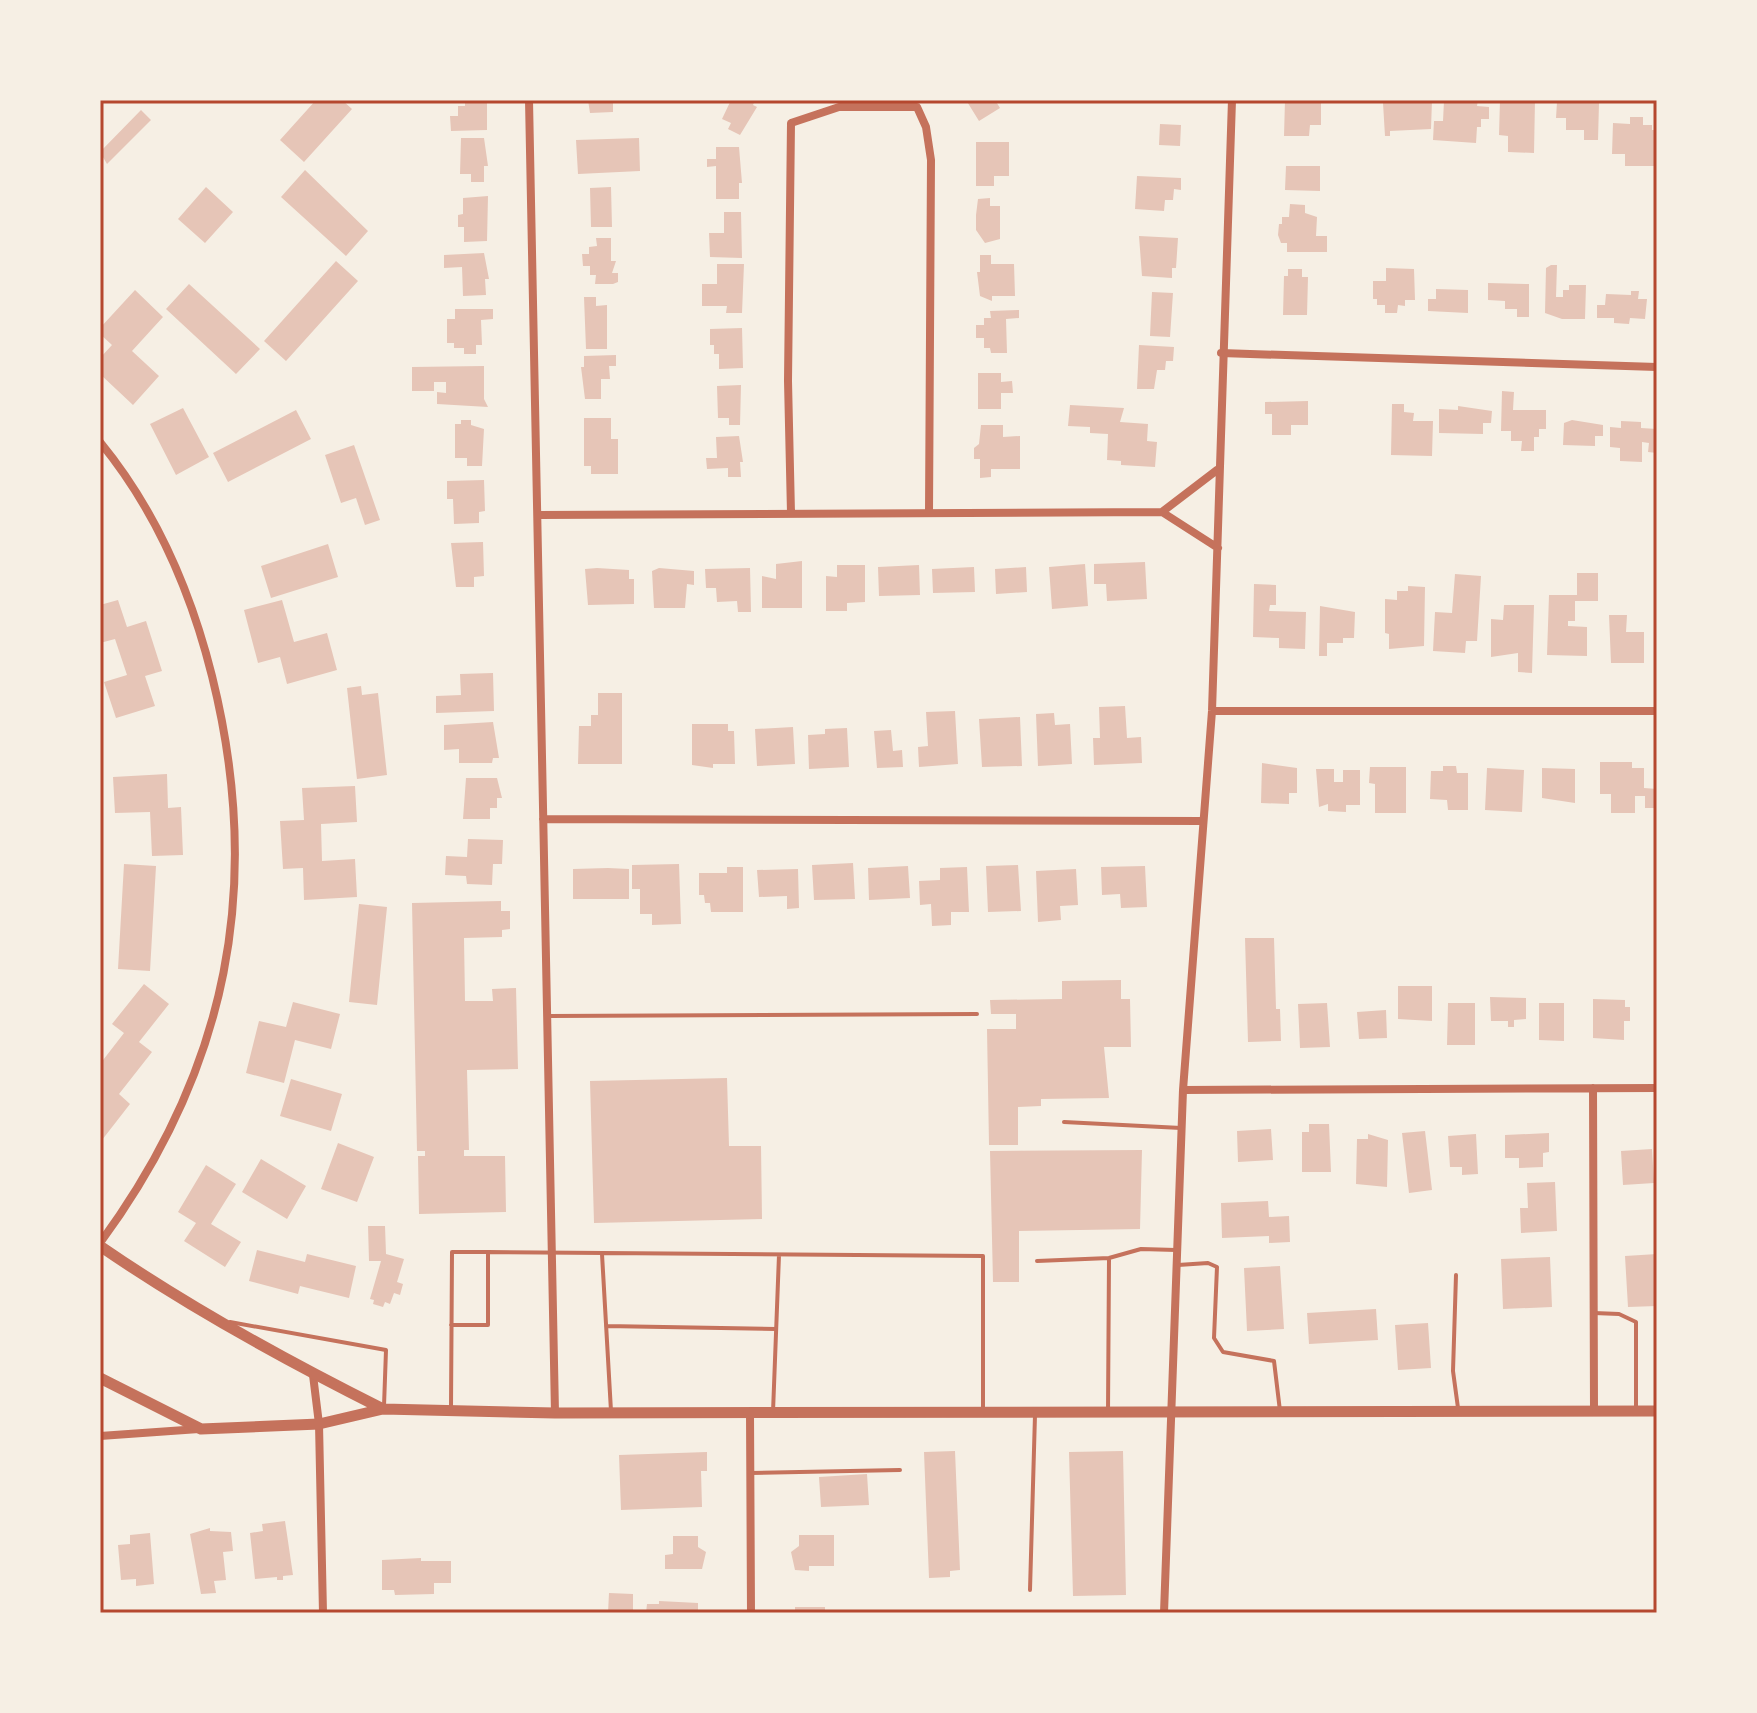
<svg xmlns="http://www.w3.org/2000/svg" width="1757" height="1713" viewBox="0 0 1757 1713" font-family="'Sofia Sans Condensed',sans-serif">
	<style>
		.building { fill: #e6c5b7 }
		.lines { fill: none; stroke-linecap: round; stroke-linejoin: round }
		.service { stroke: #c5725c; stroke-width: 4 }
		.minor { stroke: #c5725c; stroke-width: 8 }
		.tertiary { stroke: #c5725c; stroke-width: 11 }
		.neatline { fill: none; stroke: #b5482f; stroke-width: 3 }
	</style>
	<rect width="100%" height="100%" fill="#f6efe4"/>
	<path class="building" d="M316 100H342L352 109 304 162 280 140Z
		M465 100 487 102V130L451 131 450 116H458V106H465Z
		M588 100H613V112L590 113Z
		M731 100H755L753 105 757 107 740 135 728 129 731 123 722 119Z
		M966 100H995L1000 108 979 121Z
		M1285 100H1321V125H1310L1309 136H1284Z
		M1389 100H1432L1431 129 1390 131V136H1385L1383 103H1389Z
		M1478 100 1477 106 1489 107V119H1481V127H1477L1476 143 1433 140 1434 121H1443L1444 101Z
		M1500 100H1535L1534 153 1508 152V136L1499 135Z
		M1557 102 1599 103 1598 140H1584V130H1566V118H1556Z
		M141 110 151 120 107 164 100 152Z
		M1630 117H1643V125H1652V130H1656V166H1625V154H1612L1613 123 1630 124Z
		M1160 124 1181 125 1180 146 1159 145Z
		M461 138H484L488 166H484V182H471V174H460Z
		M639 138 640 171 578 174 576 140Z
		M976 142H1009V176H994V186H976Z
		M716 147H739L742 183H739V199H716V166L707 167V159H716Z
		M1286 166H1320V191L1285 190Z
		M305 170 368 231 346 256 281 197Z
		M1137 176 1181 178V190L1174 189 1173 200H1165L1164 211 1135 209Z
		M206 187 233 212 205 243 178 219Z
		M611 187 612 227H591L590 188Z
		M488 196 487 241 464 242V227H458V215L463 214V198Z
		M990 198V206H1000V239L985 243 976 230V215L978 199Z
		M1290 204 1305 205V213L1317 217 1316 236H1327V252H1287V243H1281L1278 235 1279 224H1282V217H1289Z
		M724 212H741L742 258 710 257 709 233H724Z
		M1139 236 1178 238 1176 268H1172V278L1142 276Z
		M596 238H611V261H616L612 273H618V282L613 284H595L596 275H590V266H583L582 254H589V247L597 246Z
		M484 253 489 279H485L486 295 463 296 462 267 444 268V255Z
		M980 255H991V264H1014L1015 296H992V301L980 296 977 272H980Z
		M336 261 358 281 286 361 264 341Z
		M717 264H744L742 313H726L727 306H702V284H717Z
		M1551 265H1557L1556 297H1563V290H1569V285H1586L1585 319H1562L1545 313 1546 268Z
		M1386 268 1414 269 1415 300H1405V306L1398 305 1397 313H1385V305H1377V299H1373V281H1386Z
		M1288 269H1302V277H1308L1307 315H1283L1284 276H1288Z
		M1488 283 1529 284V317H1517V309H1505V301L1488 300Z
		M189 284 260 349 236 374 166 309Z
		M1436 289 1468 290V313L1428 311V299H1436Z
		M135 290 163 317 132 351 159 376 133 405 100 374V358L112 345 100 334V328Z
		M1631 291H1639L1638 299H1647L1645 319 1630 318 1629 324 1614 323V318H1597V305H1605L1606 294 1631 295Z
		M1152 292 1173 293 1170 337 1150 336Z
		M584 297H596V306L607 305V349H586Z
		M455 309H493V319L481 320 482 345H476V354H464V348H454V343H447V319H455Z
		M1019 310V318L1006 319 1007 353H991L990 348H984V338H976V325H984V318H991L990 311Z
		M742 328 743 368 719 369V354H714V345H710V329Z
		M1139 345 1174 347 1173 361H1166L1165 370H1157L1154 389H1137Z
		M616 355V366H609L610 379H601V399H585L581 367H584V356Z
		M484 366V399L488 407 437 404V392L446 393V382H434V391H412V367Z
		M978 373H1001V382L1012 381 1013 393H1001V409H978Z
		M741 385 740 425H729V418H718L717 386Z
		M1502 391 1514 392 1513 410H1546V429H1539V437H1534V451H1521L1522 441H1511V431H1501Z
		M1308 401V425H1291V435H1272V414H1265V402Z
		M1392 404H1404V412L1414 413 1413 421H1433L1432 456 1391 455Z
		M1070 405 1124 408 1120 422 1148 424 1147 441 1157 442 1155 467 1121 465V461L1107 460 1108 434 1090 433V427L1068 426Z
		M1458 406 1492 411 1491 423H1483V434L1439 433V409L1458 410Z
		M183 408 209 457 176 475 150 424Z
		M296 410 311 439 228 482 213 453Z
		M584 418H611V439H618V474H591V466H584Z
		M461 420H471V425L484 429 482 466H467V458H455V424H461Z
		M1572 420 1603 425V436H1595V446L1563 445 1564 423Z
		M1621 421 1641 422V428L1657 429V453L1648 452 1649 443 1642 442V462L1620 461V448L1610 447V427L1621 428Z
		M981 425H1003V437L1020 436V469H991V477L980 478V459H974V448L979 444Z
		M739 436 743 462H740L741 477H728V468L707 469 706 458H717L716 437Z
		M354 445 380 520 365 525 356 498 341 503 325 455Z
		M484 480 485 511 479 512V523L454 524 453 499H447V481Z
		M483 542 484 576 474 577V587H456L451 543Z
		M328 544 338 577 271 598 261 566Z
		M802 561V608H762V576L776 579V564Z
		M1145 562 1147 599 1107 601 1106 584H1094V564Z
		M1085 564 1088 606 1052 609 1049 567Z
		M837 565H865V602L847 603V611H826V576L837 577Z
		M919 565 920 595 879 596 878 567Z
		M974 567 975 592 933 593 932 569Z
		M1026 567 1027 592 996 594 995 569Z
		M597 568 629 570V579H634V604L588 605 585 569Z
		M659 568 694 571V585L687 584 685 608H654L652 571Z
		M750 568 751 612H738L737 601 717 602 716 588H706L705 569Z
		M1577 573H1598V601H1575V621H1568V626L1587 627V656L1547 655 1549 595H1577Z
		M1455 574 1481 576 1477 641H1466L1465 653 1433 651 1435 612 1452 613Z
		M1254 584 1276 585V605H1270L1269 611 1306 612 1305 649 1279 648V638L1253 637Z
		M1408 586 1425 587 1424 646 1389 649V634L1385 633V599L1397 600V591H1408Z
		M118 600 127 627 146 621 162 671 145 676 155 706 116 718 104 682 127 675 115 639 100 643V605Z
		M282 600 294 642 327 633 337 670 287 684 280 657 258 663 244 610Z
		M1504 605H1534L1532 673 1518 672V653L1491 657V619L1503 620Z
		M1320 606 1355 612 1354 638H1343V643H1327V656H1319Z
		M1609 615H1627L1626 632H1644V663H1611Z
		M493 673 494 711 436 713V696L461 695 460 674Z
		M361 686 362 695 378 693 387 775 357 779 347 688Z
		M598 693H622V764H578L579 726H591V715H598Z
		M1125 706 1127 738 1141 737 1142 763 1094 765 1093 738H1100L1099 707Z
		M955 711 958 764 919 767 918 747 928 746 926 712Z
		M1054 713 1055 725 1070 724 1072 764 1038 766 1036 714Z
		M1020 717 1022 766 982 767 979 719Z
		M493 722 499 758H493L492 763H459V749L444 750V725Z
		M692 724H728V731H734L735 764H713V768L692 765Z
		M793 727 795 764 757 766 755 729Z
		M847 728 849 767 809 769 808 735 825 734V729Z
		M891 730 893 751 902 750 903 767 877 768 874 731Z
		M1600 762H1632V768H1644V788L1657 789V808H1645V796H1635V813H1611V794H1600Z
		M1262 763 1297 768V793H1289V804L1261 803Z
		M1443 766H1456L1457 773H1468V810H1448L1447 800 1430 799 1431 771H1443Z
		M1370 767H1406V813H1375V784L1369 783Z
		M1487 768 1524 770 1522 812 1485 810Z
		M1542 768 1575 769V803L1542 798Z
		M1316 769H1334V782H1343V770H1360V805H1346V812L1328 811V804L1319 807Z
		M167 774 168 808 181 807 183 855 152 856 150 812 115 813 113 777Z
		M466 778H497L502 798H497V808H490V819H463Z
		M355 786 357 822 321 824 322 861 355 859 357 897 304 900 303 868 283 869 280 821 304 820 302 788Z
		M468 839 503 840 502 864H493L492 885 467 884 466 876 445 875 446 856 467 857Z
		M853 863 855 899 814 900 812 865Z
		M124 864 156 866 150 971 118 969Z
		M679 864 681 924 652 925V914H640V889H632V865Z
		M1018 865 1021 911 988 912 986 866Z
		M908 866 910 898 869 900 868 868Z
		M1145 866 1147 907 1121 908 1120 894 1102 895 1101 867Z
		M727 867H743V912H711L710 903H705L704 895H699V873H727Z
		M967 867 969 912H951V925L932 926 931 904 920 905 919 881 940 880V868Z
		M608 868 629 869V899H573V869Z
		M798 869 799 908 787 909V896L759 897 757 870Z
		M1076 869 1078 905 1060 906 1061 920 1038 922 1036 871Z
		M501 901V911H510V929L502 930V937L464 938 465 1001H493L492 989 516 988 518 1069 467 1070 469 1150H464V1156H505L506 1212 419 1214 418 1156H425V1151H417L412 903Z
		M359 904 387 907 377 1005 349 1002Z
		M1245 938H1274L1276 1009H1280L1281 1041 1248 1042Z
		M1121 980V999H1130L1131 1047H1104L1109 1098 1041 1099V1106L1018 1107V1145H989L987 1029H1016V1014H991L990 1000 1062 999V981Z
		M144 984 169 1004 139 1042 152 1052 119 1094 130 1104 102 1140 100 1086 103 1082 100 1064 124 1033 112 1024Z
		M1398 986H1432V1021L1398 1019Z
		M1490 997 1526 998V1019L1514 1020V1027H1508V1021H1491Z
		M1593 999 1625 1000V1007H1630V1021H1624V1040L1593 1038Z
		M293 1002 340 1014 331 1049 295 1040 284 1083 246 1073 259 1021 286 1027Z
		M1327 1003 1330 1047 1300 1048 1298 1004Z
		M1448 1003H1475V1045H1447Z
		M1539 1003H1564V1041L1539 1040Z
		M1386 1010 1387 1038 1359 1039 1357 1012Z
		M727 1078 729 1146H761L762 1219 594 1223 590 1081Z
		M291 1079 342 1094 331 1131 280 1116Z
		M1309 1124H1329L1331 1172H1302V1132H1309Z
		M1271 1129 1273 1160 1238 1162 1237 1131Z
		M1425 1131 1432 1190 1409 1193 1402 1133Z
		M1549 1133V1152L1543 1153V1167L1519 1168V1158H1505V1135Z
		M1368 1134 1388 1140 1387 1187 1356 1184 1357 1139H1368Z
		M1476 1134 1478 1174 1462 1175V1167H1450L1448 1136Z
		M338 1143 374 1157 357 1202 321 1189Z
		M1652 1149 1654 1183 1623 1185 1621 1151Z
		M1142 1150 1140 1229 1019 1231V1282H993L990 1151Z
		M261 1159 306 1186 287 1219 242 1192Z
		M206 1165 236 1184 211 1224 241 1242 225 1267 184 1241 196 1223 178 1212Z
		M1555 1182 1557 1231 1521 1233 1520 1208H1528L1527 1183Z
		M1268 1201 1269 1217 1289 1216 1290 1242 1269 1243V1236L1222 1238 1221 1203Z
		M368 1226H385L386 1254 404 1259 397 1282 403 1284 400 1295 394 1293 390 1304 385 1302 383 1307 373 1304 374 1300 370 1299 381 1261H369Z
		M257 1250 305 1262 307 1254 356 1266 349 1298 300 1286 298 1294 249 1281Z
		M1657 1254V1306L1628 1307 1625 1256Z
		M1550 1257 1552 1307 1503 1309 1501 1259Z
		M1280 1266 1284 1329 1247 1331 1244 1268Z
		M1376 1309 1378 1340 1309 1344 1307 1313Z
		M1428 1323 1431 1368 1398 1370 1395 1325Z
		M955 1451 960 1570 950 1571V1577L929 1578 924 1452Z
		M1123 1451 1126 1595 1073 1596 1069 1452Z
		M707 1452V1471H701L702 1507 621 1510 619 1455Z
		M867 1474 869 1505 821 1507 819 1477Z
		M285 1521 293 1575 283 1576V1580H277V1577L255 1579 250 1533 263 1531 262 1524Z
		M210 1528V1531L231 1532 233 1551 223 1552 226 1580 214 1581 216 1593 201 1594 190 1534Z
		M150 1533 154 1584 136 1586V1579L121 1580 118 1545 130 1544V1535Z
		M799 1535H834V1566H809V1571L795 1570 791 1552 799 1546Z
		M673 1536H698V1547L706 1552 702 1569H665V1555L673 1554Z
		M421 1558V1561H451V1583H434V1594L395 1595 394 1590H382V1560Z
		M609 1593 633 1594V1613H608Z
		M659 1601 698 1603V1613H646L647 1604H659Z
		M795 1607H825V1613H795Z"/>
	<g class="lines">
		<path class="service" d="M549 1016 977 1014
			M1064 1122 1181 1128
			M488 1252 983 1256V1410
			M602 1254 611 1411
			M1037 1261 1109 1258 1141 1249 1176 1250
			M1178 1265 1208 1263 1217 1267 1214 1338 1223 1352 1274 1361 1280 1411
			M1456 1275 1453 1371 1458 1408
			M1594 1313 1619 1314 1636 1322V1408
			M230 1322 386 1350 384 1406
			M451 1325H488V1252H452L451 1408
			M606 1326 776 1329
			M773 1412 779 1255
			M1108 1412 1109 1258
			M751 1473 900 1470
			M1030 1590 1035 1415"/>
		<path class="minor" d="M529 100 555 1413
			M1221 353 1657 367
			M100 442C155 509 191 592 212 676 264 885 228 1069 100 1243
			M1162 512 1217 470
			M791 513 788 381 791 123 839 107H917L926 127 931 160 929 513
			M539 515 1162 512 1218 548
			M1212 711H1657
			M543 819 1202 821
			M1593 1088 1594 1410
			M1183 1090 1657 1088
			M313 1375 319 1424 323 1613
			M750 1413 751 1613
			M100 1436 199 1429
			M1164 1613 1183 1090 1212 711 1232 100"/>
		<path class="tertiary" d="M100 1246C190 1308 285 1360 383 1409
			M100 1378 201 1429 319 1424 383 1409 555 1413 1657 1411"/>
	</g>
	<rect width="1757" height="1713" fill="none" stroke="#f6efe4" stroke-width="204"/>
	<rect x="102" y="102" width="1553" height="1509" class="neatline"/>
</svg>
